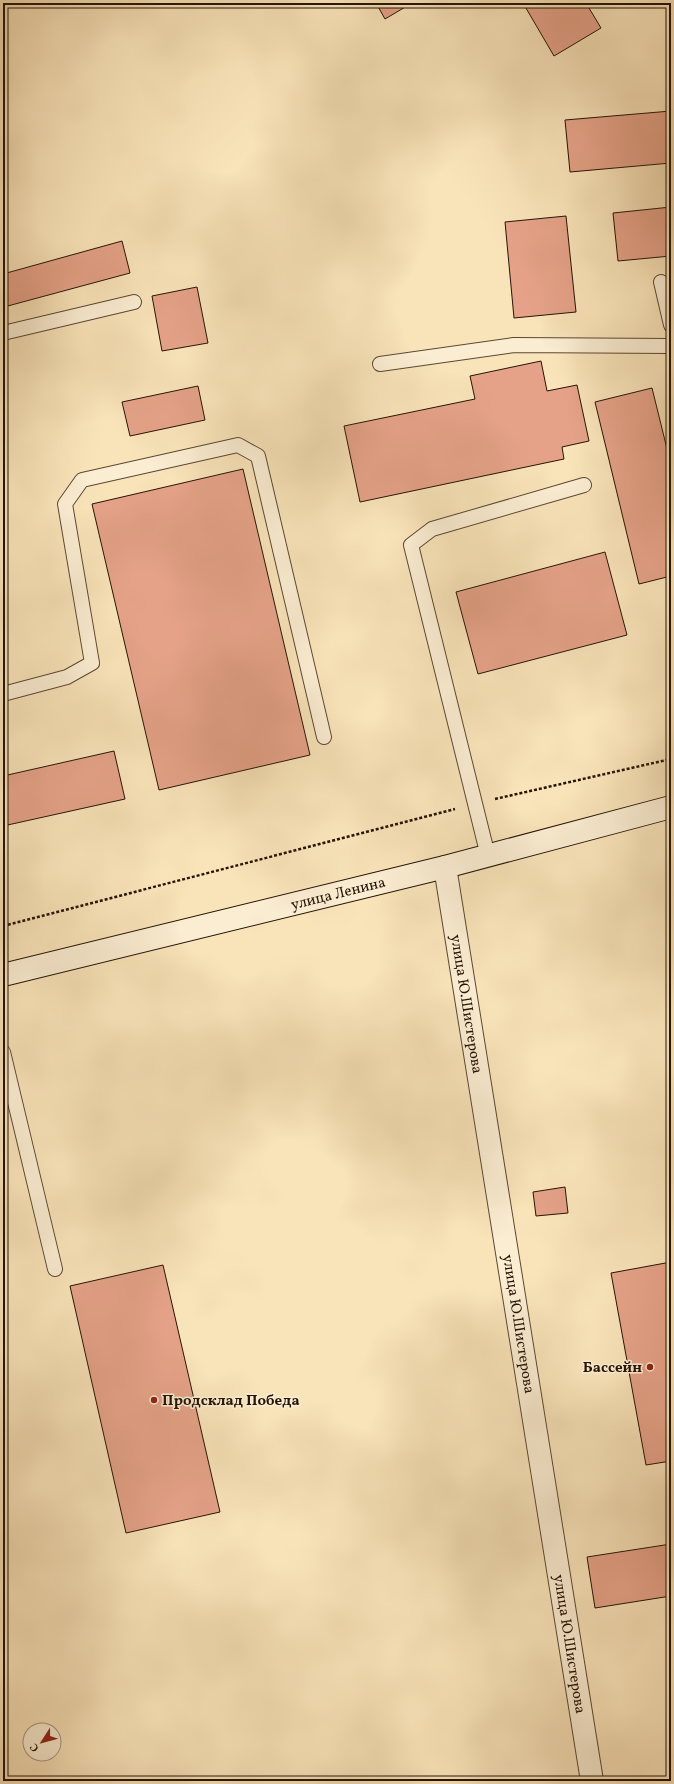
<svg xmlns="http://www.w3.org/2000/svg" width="674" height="1784" viewBox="0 0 674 1784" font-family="Vollkorn,serif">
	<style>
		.building { fill: #e5a288; stroke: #251406 }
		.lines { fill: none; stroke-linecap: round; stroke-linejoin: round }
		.service-casing { stroke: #5a4833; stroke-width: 16 }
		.minor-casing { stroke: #5a4833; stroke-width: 24 }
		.secondary-casing { stroke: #251406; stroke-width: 24 }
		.path { stroke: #251406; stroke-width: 2.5; stroke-dasharray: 3 2; stroke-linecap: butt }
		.service { stroke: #fbedd2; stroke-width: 14 }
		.minor { stroke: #fbedd2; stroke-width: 22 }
		.secondary { stroke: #fbedd2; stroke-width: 22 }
		.poi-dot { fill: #8f2418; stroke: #fbedd2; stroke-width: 1.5 }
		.labels { text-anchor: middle; stroke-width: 3; stroke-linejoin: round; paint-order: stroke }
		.street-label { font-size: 15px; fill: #251406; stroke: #fbedd2 }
		.poi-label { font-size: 15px; font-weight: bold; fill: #251406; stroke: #fbedd2; text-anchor: end }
	</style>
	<rect width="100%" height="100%" fill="#f9e3b9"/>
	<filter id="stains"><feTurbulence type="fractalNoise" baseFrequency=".005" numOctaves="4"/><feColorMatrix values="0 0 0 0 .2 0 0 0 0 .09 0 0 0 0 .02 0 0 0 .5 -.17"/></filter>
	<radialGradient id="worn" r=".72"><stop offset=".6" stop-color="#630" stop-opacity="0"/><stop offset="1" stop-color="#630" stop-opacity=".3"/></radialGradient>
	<path class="building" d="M376 3H412L385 19Z
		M523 3H586L601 28 554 56Z
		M671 111V163L570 172 565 120Z
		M671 207V256L618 261 613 213Z
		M566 216 576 312 514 318 505 222Z
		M122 241 130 273 4 307 3 274Z
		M197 287 208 343 162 351 152 296Z
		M541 361 547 391 577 385 589 441 562 447 564 459 360 502 344 426 475 399 470 376Z
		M198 386 205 420 130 436 122 402Z
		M652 388 671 465V576L639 584 595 402Z
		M243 469 310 755 159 790 92 504Z
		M605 552 627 635 478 674 456 592Z
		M114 751 125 799 3 826V776Z
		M565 1187 568 1213 536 1216 533 1192Z
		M671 1262V1461L646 1465 611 1273Z
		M163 1265 220 1512 126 1533 70 1286Z
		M671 1544V1596L595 1608 587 1557Z"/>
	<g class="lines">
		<g class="service-casing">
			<path id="service" d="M661 282 671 325
				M3 333 134 302
				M380 364 514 345 671 346
				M3 694 67 677 92 663 65 504 82 480 238 445 258 456 324 737
				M488 856 411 545 432 529 584 485
				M3 1052 55 1269"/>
		</g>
		<g class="minor-casing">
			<path id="minor" d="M445 867 592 1781"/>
		</g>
		<g class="secondary-casing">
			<path id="secondary" d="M3 975 445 867 671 807"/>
		</g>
		<path class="path" d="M495 799 671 759
			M3 926 455 809"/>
		<use href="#service" class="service"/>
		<use href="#minor" class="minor"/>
		<use href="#secondary" class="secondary"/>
	</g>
	<g class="poi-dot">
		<circle cx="650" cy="1367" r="4"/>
		<circle cx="154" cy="1400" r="4"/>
	</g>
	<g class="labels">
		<g class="street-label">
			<text transform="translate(338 893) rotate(-14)" y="5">улица Ленина</text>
			<text transform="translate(467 1004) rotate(81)" y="5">улица Ю.Шистерова</text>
			<text transform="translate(519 1324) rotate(81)" y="5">улица Ю.Шистерова</text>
			<text transform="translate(570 1644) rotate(81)" y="5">улица Ю.Шистерова</text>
		</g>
		<g class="poi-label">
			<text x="642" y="1372">Бассейн</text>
			<text x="162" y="1405" text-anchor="start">Продсклад Победа</text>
		</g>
	</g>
	<rect width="674" height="1784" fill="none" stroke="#f9e3b9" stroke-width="16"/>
	<rect x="4" y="4" width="666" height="1776" fill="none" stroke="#251406" stroke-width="2"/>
	<rect x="8" y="8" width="658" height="1768" fill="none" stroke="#251406"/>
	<g transform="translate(42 1742) rotate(234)"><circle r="19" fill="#fbedd2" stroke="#a59680"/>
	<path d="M0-3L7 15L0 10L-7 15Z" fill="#8f2418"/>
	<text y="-6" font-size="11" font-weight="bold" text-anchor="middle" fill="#251406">С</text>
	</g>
	<rect width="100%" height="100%" filter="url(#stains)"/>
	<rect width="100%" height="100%" fill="url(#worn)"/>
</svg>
